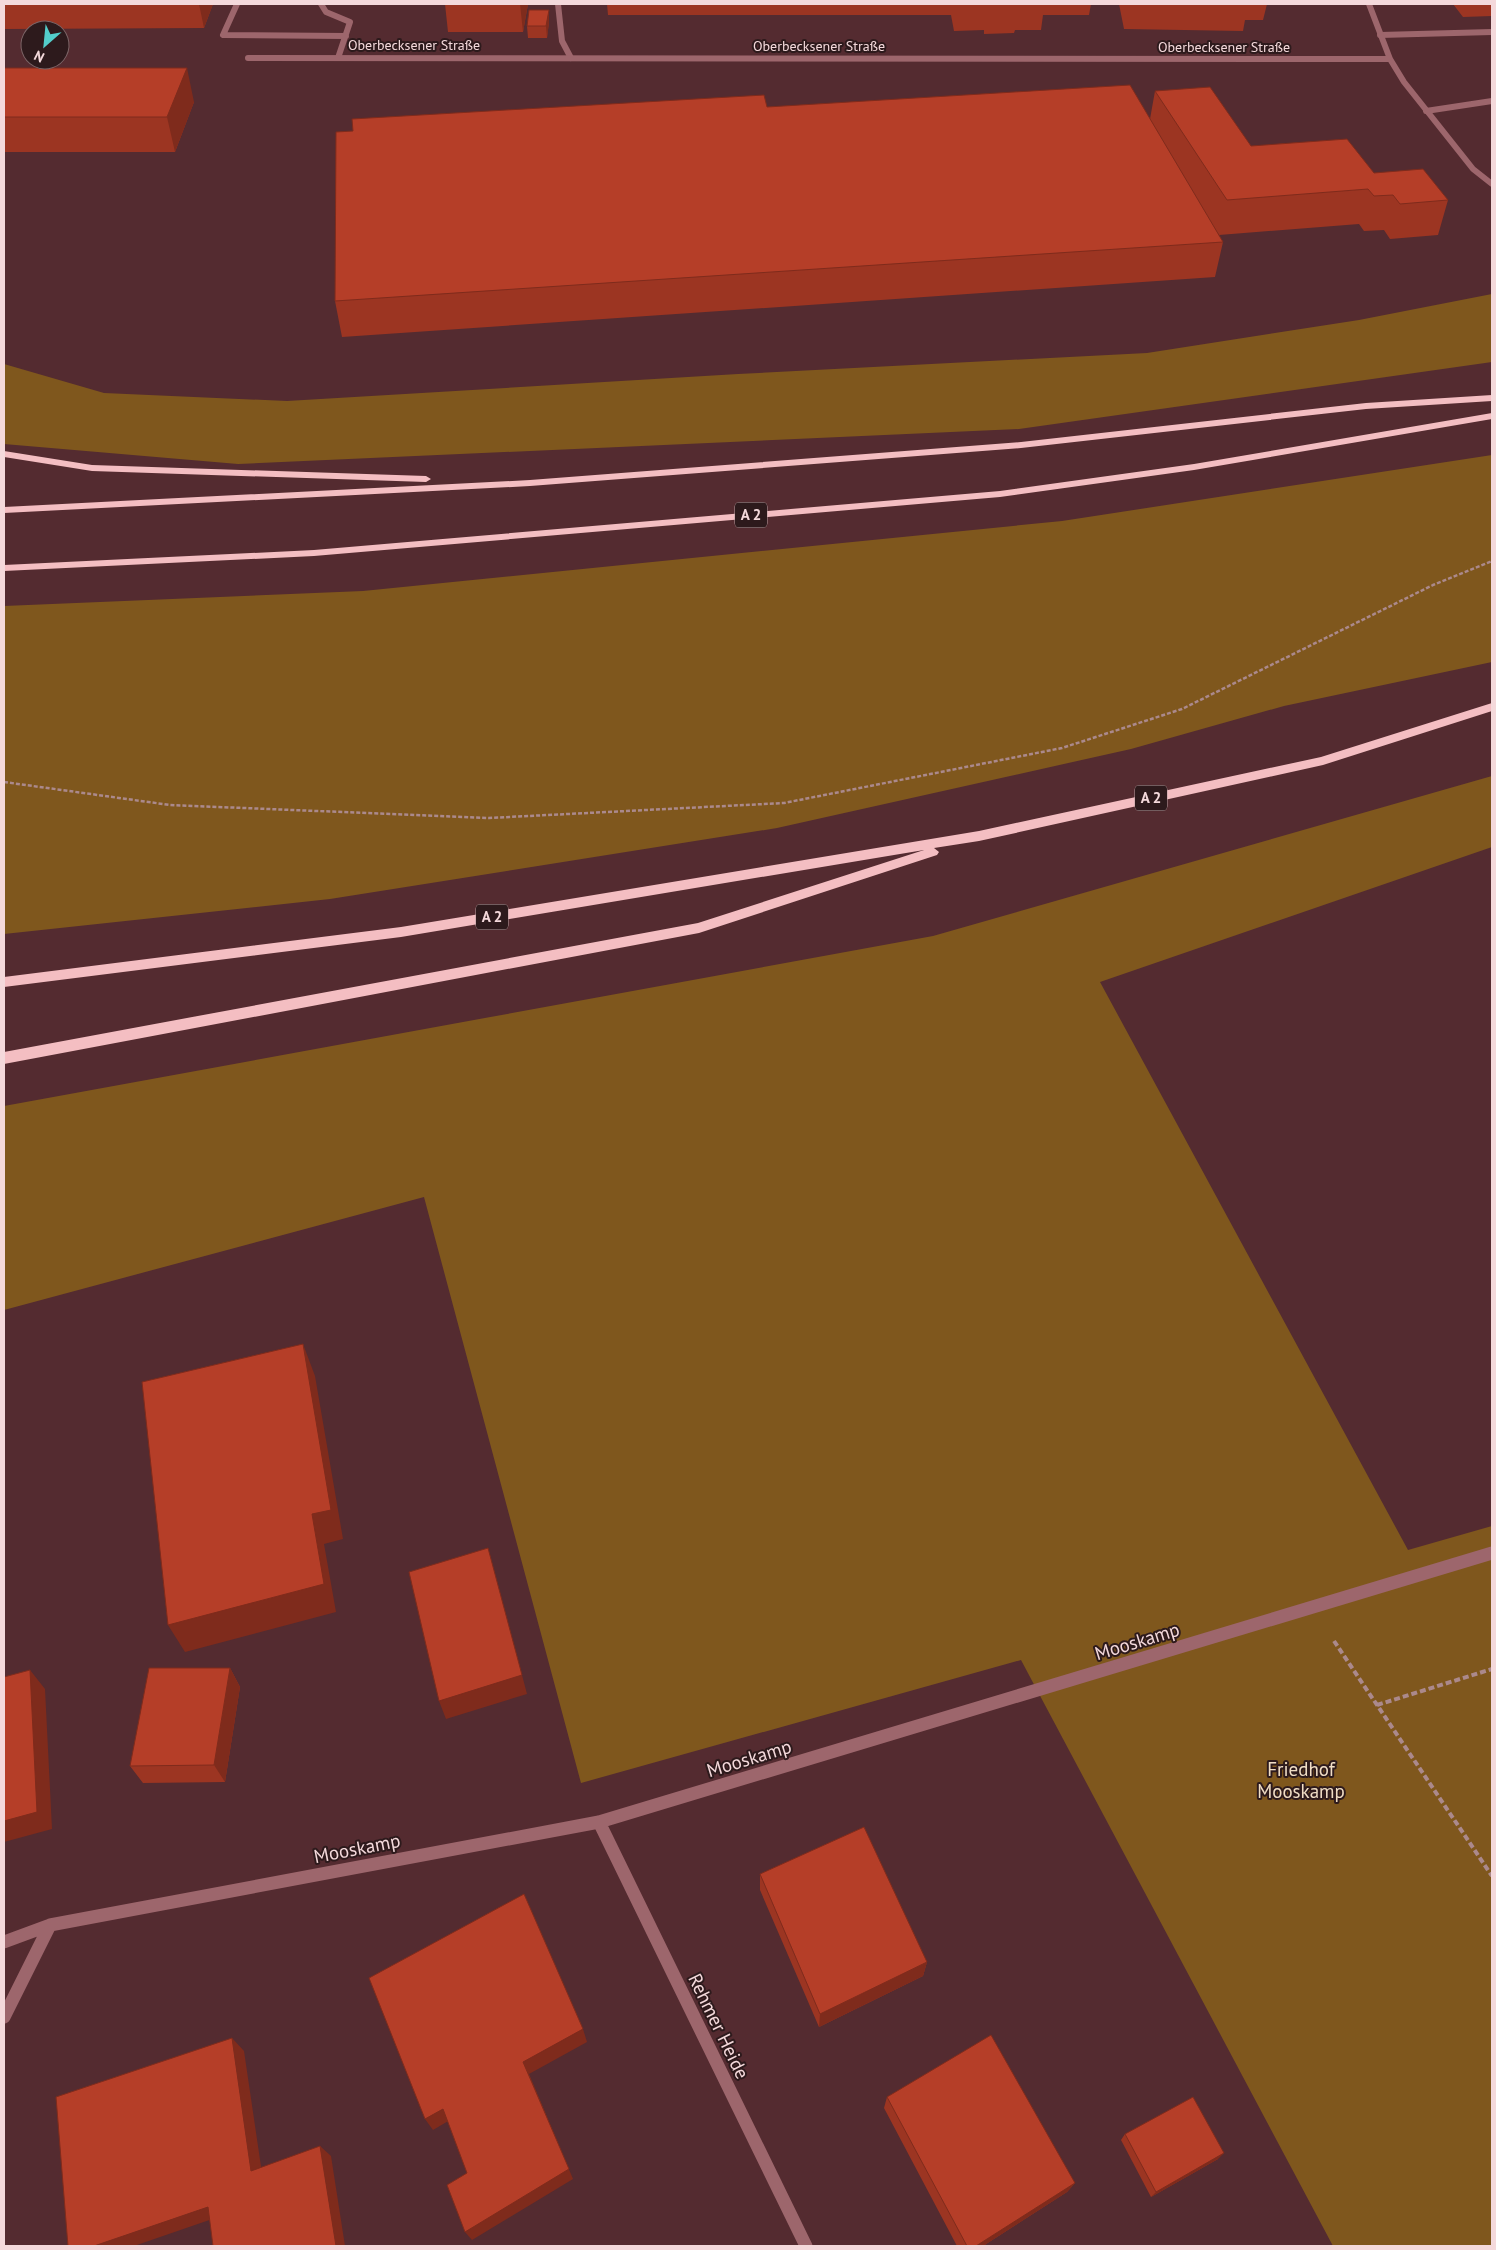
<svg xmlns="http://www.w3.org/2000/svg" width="1496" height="2250" viewBox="0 0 1496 2250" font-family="'PT Sans',sans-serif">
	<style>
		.green { fill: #7f571d }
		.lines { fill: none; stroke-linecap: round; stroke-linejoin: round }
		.path-far1 { stroke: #ab898c; stroke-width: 2.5; stroke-dasharray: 4 2; stroke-linecap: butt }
		.path { stroke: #ab898c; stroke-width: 4; stroke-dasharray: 6 3; stroke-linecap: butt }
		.lane { stroke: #9d666c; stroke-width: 6 }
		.street-far1 { stroke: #9d666c; stroke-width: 6 }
		.street { stroke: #9d666c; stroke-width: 13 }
		.highway { fill: #f4bec2; fill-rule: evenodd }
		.wall { fill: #9c3522 }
		.shaded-wall { fill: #7f2b1c }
		.building { fill: #b53e28; stroke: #7f2b1c }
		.labels { text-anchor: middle; stroke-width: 4; stroke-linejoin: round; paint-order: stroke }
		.far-street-label { font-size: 14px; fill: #f4d9db; stroke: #2d1a1c }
		.shield { fill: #2d1a1c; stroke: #b8a0a2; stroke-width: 1 }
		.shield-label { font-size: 15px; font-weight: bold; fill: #f4d9db }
		.near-street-label { font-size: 19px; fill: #f4d9db; stroke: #2d1a1c }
		.near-park-label { font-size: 19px; fill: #f0ddc5; stroke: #2d1a1c }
	</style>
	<rect width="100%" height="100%" fill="#542b30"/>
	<path class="green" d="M1492 294V362L1019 429 238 464 4 444V364L104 393 287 401 738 374 1147 353 1359 320Z
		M1492 455V662L1284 706 1131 749 777 828 330 899 4 934V606L363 591 1062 521Z
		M1492 776V847L1100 982 1408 1550 1492 1526V2246H1333L1021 1660 581 1783 424 1197 4 1310V1106L933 936Z"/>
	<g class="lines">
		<path class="path-far1" d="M4 782 170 805 489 818 784 803 1062 748 1182 709 1433 585 1492 561"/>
		<path class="path" d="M1334 1641 1492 1876
			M1377 1705 1492 1669"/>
		<path class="lane" d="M237 4 223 35 346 36
			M321 4 326 12 350 22 338 58
			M558 4 562 41 571 58
			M1380 35 1492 32
			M1426 111 1492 101"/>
		<path class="street-far1" d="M1369 4 1390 59 1404 82 1473 169 1492 184
			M248 58 1390 59"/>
		<path class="street" d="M599 1822 806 2246
			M4 1942 50 1925 599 1822 1492 1553
			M4 2017 50 1925"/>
		<path class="highway" d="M1492 395V401L1366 409 1021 448 530 486 4 513V507L530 480 1021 442 1366 403Z
			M1492 413V419L1194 470 1000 497 314 556 4 571V565L314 550 1000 491 1194 464Z
			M4 451 92 465 426 476 431 479 426 482 92 471 4 457Z
			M1492 703V711L1323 765 979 841 934 848 939 852 937 855 699 933 4 1064V1052L698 923 924 850 401 937 4 987V977L401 927 979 831 1321 757Z"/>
	</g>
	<path class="wall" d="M4 4H213L204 28 4 29Z
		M445 4H528L523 32H448Z
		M607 4H1091L1089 15H1043L1041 30H1015L1014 33 984 34V30L954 31 951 15H608Z
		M1119 4H1267L1263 20H1245L1243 31 1124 29Z
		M1453 4H1492V16L1463 17Z
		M549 22 547 38H528L527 26Z
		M4 68 194 102 175 152H4Z
		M1155 91 1251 146 1374 173 1448 200 1438 235 1390 239 1384 230 1364 231 1359 224 1219 235 1212 224 1223 242 1215 277 342 337 335 301 767 107 1150 119Z
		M230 1668 240 1687 225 1782 143 1783 130 1766Z
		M760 1874 927 1962 923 1976 819 2027 760 1890Z
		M887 2097 1075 2183 1067 2192 983 2246H957L884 2108Z
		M1125 2134 1218 2159 1151 2197 1121 2140Z"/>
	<path class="shaded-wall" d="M199 4H213L204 28Z
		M520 4H528L523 32Z
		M549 10V22L547 38 546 26Z
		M187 68 194 102 175 152 167 117Z
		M303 1344 315 1376 343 1539 324 1544 336 1612 185 1652 168 1625 312 1514Z
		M230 1668 240 1687 225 1782 214 1765Z
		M30 1670 45 1689 52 1829 4 1842V1821Z
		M522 1675 527 1694 446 1719 439 1701Z
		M927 1962 923 1976 819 2027 820 2014Z
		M583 2029 587 2042 529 2074 573 2179 472 2240 465 2232 523 2062Z
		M232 2038 244 2051 263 2180 251 2171Z
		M443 2109 450 2120 433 2130 425 2119Z
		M320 2146 331 2156 345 2246H336Z
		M1224 2153 1218 2159 1151 2197 1156 2192Z
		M1075 2183 1067 2192 983 2246H976Z
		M208 2207 221 2216 134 2246H94Z"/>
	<path class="building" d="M529 10H549L546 26H527Z
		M4 68H187L167 117H4Z
		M1130 85 1223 242 335 301 336 132 353 131 352 119 764 95 767 107Z
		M1210 87 1251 146 1347 139 1374 173 1423 169 1448 200 1400 204 1393 195 1374 196 1368 189 1227 200 1155 91Z
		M303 1344 331 1510 312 1514 324 1584 168 1625 142 1382Z
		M488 1548 522 1675 439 1701 409 1572Z
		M149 1668H230L214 1765 130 1766Z
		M30 1670 37 1812 4 1821V1677Z
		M864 1827 927 1962 820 2014 760 1874Z
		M524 1894 583 2029 523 2062 569 2169 465 2232 447 2185 467 2173 443 2109 425 2119 369 1978Z
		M991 2035 1075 2183 976 2246H967L887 2097Z
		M232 2038 251 2171 320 2146 336 2246H213L208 2207 94 2246H68L56 2097Z
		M1193 2097 1224 2153 1156 2192 1125 2134Z"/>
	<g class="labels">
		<g class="far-street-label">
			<text x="414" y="50">Oberbecksener Straße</text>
			<text x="819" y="51">Oberbecksener Straße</text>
			<text x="1224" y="52">Oberbecksener Straße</text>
		</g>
		<g class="shield">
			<rect x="735" y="502.5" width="32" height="25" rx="4"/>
			<rect x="1135" y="785.5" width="32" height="25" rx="4"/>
			<rect x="476" y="904.5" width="32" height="25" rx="4"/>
		</g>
		<g class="shield-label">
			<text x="751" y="520">A 2</text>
			<text x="1151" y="803">A 2</text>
			<text x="492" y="922">A 2</text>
		</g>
		<g class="near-street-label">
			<text transform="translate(1137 1641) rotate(-17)" y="7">Mooskamp</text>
			<text transform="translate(749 1758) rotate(-17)" y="7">Mooskamp</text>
			<text transform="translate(357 1848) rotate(-11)" y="7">Mooskamp</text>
			<text transform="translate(719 2026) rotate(64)" y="7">Rehmer Heide</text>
		</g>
		<g class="near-park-label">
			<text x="1301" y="1776">Friedhof<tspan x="1301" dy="22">Mooskamp</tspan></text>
		</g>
	</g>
	<rect width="1496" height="2250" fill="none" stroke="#f4d9db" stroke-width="10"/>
	<g transform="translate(45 45) rotate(207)"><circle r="24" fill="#2d1a1c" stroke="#7d6668"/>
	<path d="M0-4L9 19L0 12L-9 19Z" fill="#53cdca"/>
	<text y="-8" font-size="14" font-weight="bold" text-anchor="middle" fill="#f4d9db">N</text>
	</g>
</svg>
